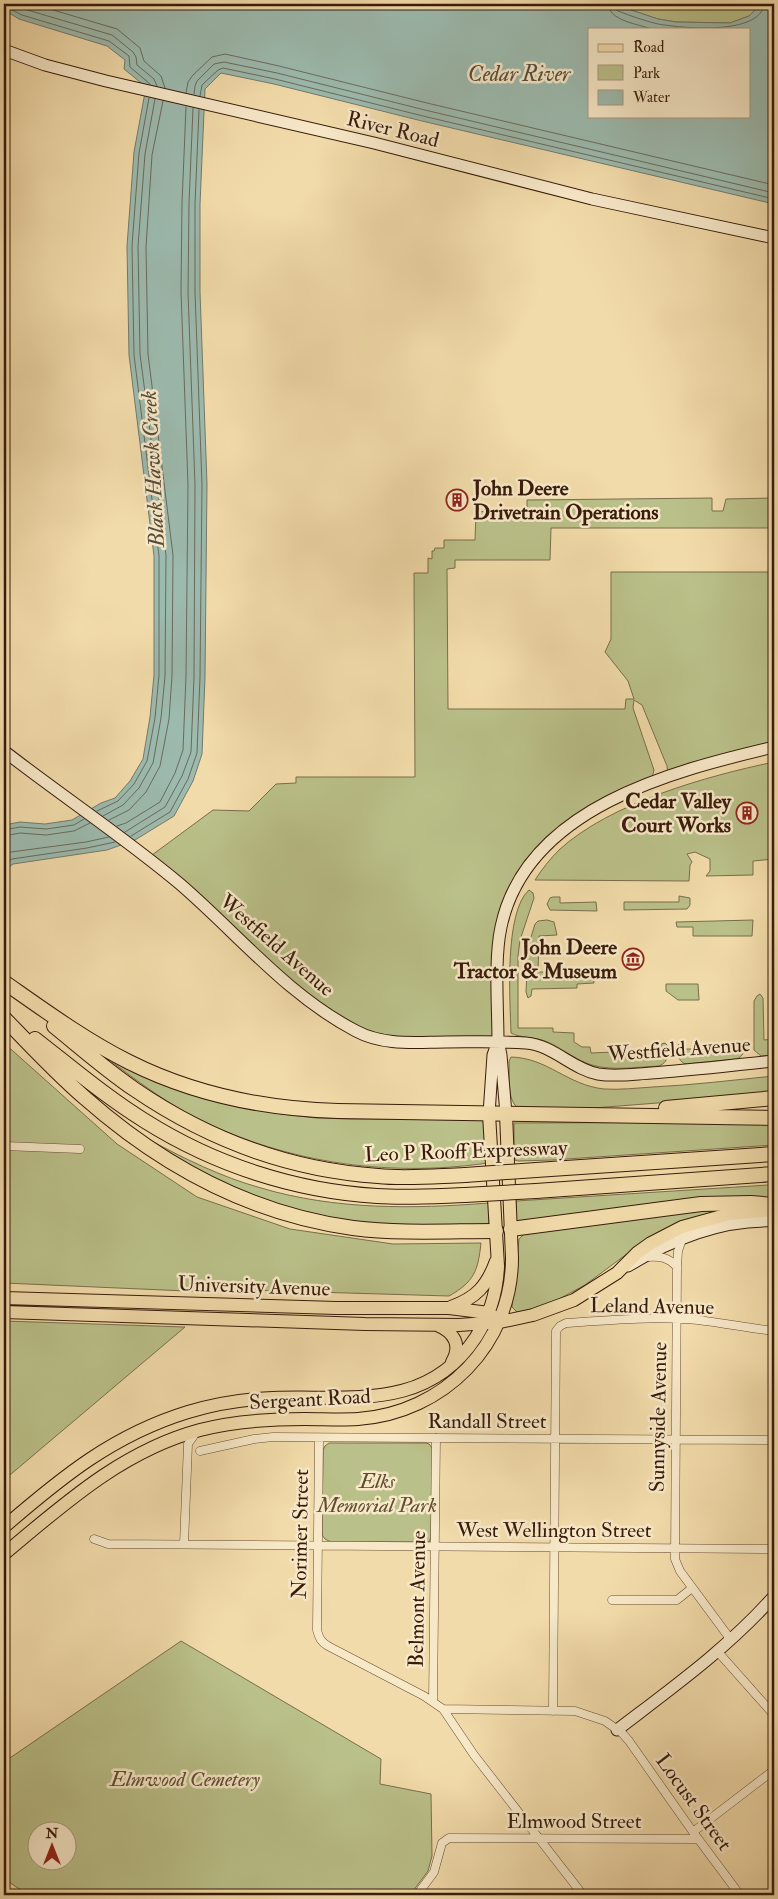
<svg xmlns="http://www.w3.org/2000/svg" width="778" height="1899" viewBox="0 0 778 1899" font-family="'IM FELL Double Pica',serif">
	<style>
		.green { fill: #bac089; stroke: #796e4a; fill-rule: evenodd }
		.water { fill: #9cbaae; stroke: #747a6c; fill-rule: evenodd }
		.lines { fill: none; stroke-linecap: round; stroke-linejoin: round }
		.shore { stroke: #6a6a5c; stroke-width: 1 }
		.street-casing { stroke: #664b32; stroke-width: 9 }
		.secondary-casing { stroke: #381b0a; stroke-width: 13 }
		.primary-casing { stroke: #381b0a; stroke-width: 14 }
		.highway-casing { stroke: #381b0a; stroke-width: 16 }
		.street { stroke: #f7e8c8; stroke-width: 8 }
		.secondary { stroke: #f7e8c8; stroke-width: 11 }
		.primary { stroke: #f2dbaa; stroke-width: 12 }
		.highway { stroke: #f2dbaa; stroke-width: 14 }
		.highway-bridge-casing { stroke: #381b0a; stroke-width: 16; stroke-linecap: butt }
		.highway-bridge { stroke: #f2dbaa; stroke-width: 14 }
		.labels { text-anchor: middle; stroke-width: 5; stroke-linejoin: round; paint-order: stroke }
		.street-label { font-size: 21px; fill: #381b0a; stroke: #f7e8c8 }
		.poi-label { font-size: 21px; font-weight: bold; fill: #381b0a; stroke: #f7e8c8; text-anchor: end }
		.park-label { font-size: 21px; font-style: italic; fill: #5f4d30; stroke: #f7e8c8 }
		.water-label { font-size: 22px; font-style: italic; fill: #564b3b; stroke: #f7e8c8 }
	</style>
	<rect width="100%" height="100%" fill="#f2dbaa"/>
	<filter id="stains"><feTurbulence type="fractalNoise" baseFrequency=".004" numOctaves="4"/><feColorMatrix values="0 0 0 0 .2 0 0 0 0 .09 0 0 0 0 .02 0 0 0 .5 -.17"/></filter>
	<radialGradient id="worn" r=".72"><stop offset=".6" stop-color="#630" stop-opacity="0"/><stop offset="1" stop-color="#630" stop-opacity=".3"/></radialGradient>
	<path class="green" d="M613 4H761L749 16 730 23 676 22 658 19Z
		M712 498V511H723L726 499 774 498V528H551L550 560H455V568L447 569 448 709H625L626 699H634L628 681 605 652 611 639V572H774V747L668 776 667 766 642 705 634 700 633 708 654 770 651 782 618 798 536 855 501 927 498 1041 393 1043 330 1016 148 858 213 810 249 811 276 784 296 783V777H415L414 573H428V558L432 559V551H434L435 548H444V540H475L476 512 527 509V500Z
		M774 762V859L753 861V875L706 876 710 871V859L695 852 687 854 692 862 690 865 689 881 535 880C542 869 550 859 559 850 610 803 707 776 774 762Z
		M529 890 533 893 534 898 520 940 518 956V1028H553V1032L574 1033V1042L582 1047H590L591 1053 661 1050V1044L665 1043 667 1045C668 1054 669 1062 659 1066 635 1067 609 1072 586 1063 571 1057 559 1046 545 1041 534 1037 520 1038 511 1033 510 1001 504 912 529 890Z
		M679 896 690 898V905L687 909 624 910V902H679Z
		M553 897H560V903L596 902 597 911 550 910 547 904 550 898Z
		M547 920 554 922 557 935 539 936 538 972H593L594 983 577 984V988L532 989 531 996 528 998 526 992 528 947 535 924 538 921Z
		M753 920 752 936H693V927H677L676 922Z
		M666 984H698L699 1000H678L666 991Z
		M760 994 763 998 764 1040 774 1039V1055L761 1056 754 1050V1001L757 996Z
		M739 1042 743 1044C745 1051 743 1057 736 1059L685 1064C677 1060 678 1053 678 1045L681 1043 684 1044V1049H737Z
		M4 1043 117 1144 197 1197 290 1229 393 1244 481 1243C478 1271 474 1282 449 1296L210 1289 209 1292 4 1283Z
		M511 1057C548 1058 567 1085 604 1089 620 1090 637 1088 653 1087 693 1085 734 1080 774 1076V1094L593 1108H518C506 1099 510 1075 509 1061Z
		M114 1059 245 1107 282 1114 316 1118 350 1119H483L488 1163C385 1178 279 1162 187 1113 160 1098 136 1080 112 1062Z
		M774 1122V1145L552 1160 518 1161 515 1160 514 1156V1123Z
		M146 1138C183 1158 221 1177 261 1188 336 1210 412 1209 489 1203V1226L382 1227 286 1210 194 1172Z
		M768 1185 774 1188V1201L516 1222V1201Z
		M743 1207 643 1242 585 1285 557 1300 523 1312H517L512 1307 519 1239 525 1233 681 1210Z
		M4 1321 185 1327 4 1480Z
		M329 1443H426L429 1444 433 1449 431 1537 429 1542H331L325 1539 322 1535 323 1450 325 1446Z
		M181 1641 381 1759 380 1784 431 1794 432 1856 428 1871 410 1895H29L4 1879V1762ZM38 1832H68V1862H38Z"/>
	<path class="water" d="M4 4H613L658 19 676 22 730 23 749 16 761 4H774V204L422 121 274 84 221 73 205 89 200 204V292L207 484 205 677 202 754 193 781 174 816 135 840 107 850 13 864 4 871V825L20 822 45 824 72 820 101 803 115 798 130 781 143 759 150 717 154 675V556L129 355 127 246 134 152 146 87 124 69 125 60 107 46 19 19 4 10ZM589 29H749V116H589Z"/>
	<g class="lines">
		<path class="shore" d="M15 4 24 9 112 35 133 52 136 57 137 65 154 79 157 86
			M33 4 117 29 140 48 144 61 161 76 165 88
			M608 4C609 21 638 24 652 29
			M614 4V8L618 11C631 16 645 21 658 24 680 28 761 36 764 4
			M4 6 22 15 109 41 129 56 130 67 150 84
			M186 93 188 82 193 75 212 57 225 54 279 66 427 103 774 185
			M194 94 195 86 197 81 214 64 224 62 277 73 425 110 774 193
			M200 96 202 85 218 70 223 68 275 79 423 116 774 199
			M97 811 118 801 134 784 147 761 155 718 159 675V556L134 355 132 246 139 153 149 98
			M103 816 123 805 139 788 153 763 161 718 165 676 166 555 140 354 138 246 145 154 155 99
			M109 820 129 810 146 792 160 766 169 719 172 676 173 555 148 354 146 247 152 155 163 101
			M117 826 126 823 160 802 175 773 183 750 186 676 188 485 181 292 182 203 186 107
			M4 830 20 827 46 829 74 825 84 819
			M125 832 165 807 182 776 191 752 194 677 195 485 188 292 189 203 193 108
			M4 836 20 833 46 835 74 831 90 823
			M131 836 170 812 188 779 197 753 200 677 202 485 195 292V204L199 110
			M4 857 11 852 86 842 109 837
			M4 865 12 859 87 848 115 842"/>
		<g class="street-casing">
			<path id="street" d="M4 1146 80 1149
				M683 1237 678 1251 677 1267 675 1559 680 1571 731 1640
				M647 1257C660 1256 668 1257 677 1267
				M319 1438 317 1630C319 1638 321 1642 328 1646L424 1696 443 1709 474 1755 583 1895
				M200 1451 254 1439 273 1437 774 1440
				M94 1539 108 1544 771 1549 774 1553
				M184 1544 188 1444 195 1434
				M612 1600H677L692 1588
				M718 1652 774 1715
				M433 1701 436 1438
				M443 1709 575 1711 605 1721 622 1733 629 1741 693 1832 740 1895
				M553 1711 556 1331 560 1326 566 1323C609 1320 655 1316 698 1320 723 1323 749 1328 774 1331
				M693 1832 774 1770
				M417 1895 434 1872 442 1843 449 1838 698 1839"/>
		</g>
		<g class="secondary-casing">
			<path id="secondary" d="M4 50 45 65 106 81 374 143 592 199 774 238
				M4 751C62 796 124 837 180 884 238 934 287 995 356 1031 384 1046 416 1042 446 1042 473 1042 499 1041 526 1043 553 1045 572 1069 598 1074 616 1077 634 1074 651 1073 692 1070 733 1065 774 1061
				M489 1114 493 1055 498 1041
				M506 1114 501 1055 498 1041C498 1007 494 960 501 927 526 808 672 771 774 747
				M628 1266C672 1239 722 1219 774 1221
				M617 1730C672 1688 728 1648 774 1596"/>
		</g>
		<g class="primary-casing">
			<path id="primary" d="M4 1298 336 1308H449L489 1313 494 1317
				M451 1307C476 1298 487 1286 496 1261
				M4 1312 365 1324 459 1325 500 1322 533 1315 574 1300 617 1273 637 1253 651 1243 682 1227 729 1214 774 1210
				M437 1325C454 1332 462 1345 452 1362
				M4 1527C62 1477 113 1435 188 1412 215 1404 245 1399 273 1398 349 1395 427 1412 476 1337 490 1315 497 1293 498 1266L489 1114
				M4 1554C64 1504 122 1451 200 1430 234 1421 270 1419 305 1419 323 1419 341 1420 358 1419 444 1413 512 1344 512 1258L506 1114"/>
		</g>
		<g class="highway-casing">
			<path id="highway" d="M4 982C44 1010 85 1040 129 1062 193 1094 266 1109 338 1111L774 1118
				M4 1018C30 1045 56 1073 85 1098 161 1165 250 1214 353 1228 400 1234 449 1231 496 1231
				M54 1026C80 1047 106 1070 134 1089 207 1139 289 1170 378 1176 406 1179 436 1176 465 1175
				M35 1039C71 1067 106 1097 145 1121 215 1165 295 1191 377 1196 406 1198 436 1196 465 1195
				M666 1108 774 1098
				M536 1170 774 1154
				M536 1191 774 1174
				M511 1229 701 1204 751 1203 774 1205"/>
		</g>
		<use href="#street" class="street"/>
		<use href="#secondary" class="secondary"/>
		<use href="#primary" class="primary"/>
		<use href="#highway" class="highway"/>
		<g class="highway-bridge-casing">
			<path id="highway-bridge" d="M465 1175 536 1170
				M465 1195 536 1191"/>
		</g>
		<use href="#highway-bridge" class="highway-bridge"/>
	</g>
	<defs>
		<g id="building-ring" transform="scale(1.125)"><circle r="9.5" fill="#f7e8c8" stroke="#8f2418" stroke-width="1.5"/><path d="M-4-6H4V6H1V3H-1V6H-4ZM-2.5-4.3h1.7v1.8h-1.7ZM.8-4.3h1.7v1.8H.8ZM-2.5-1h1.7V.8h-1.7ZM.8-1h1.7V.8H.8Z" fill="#8f2418"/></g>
		<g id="museum-ring" transform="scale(1.125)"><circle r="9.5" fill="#f7e8c8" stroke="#8f2418" stroke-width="1.5"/><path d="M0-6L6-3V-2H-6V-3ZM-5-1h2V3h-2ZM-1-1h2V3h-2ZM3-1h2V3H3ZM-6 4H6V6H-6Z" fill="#8f2418"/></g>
	</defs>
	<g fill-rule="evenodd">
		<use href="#building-ring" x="457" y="500"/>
		<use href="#building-ring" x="747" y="813"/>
		<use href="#museum-ring" x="633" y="959"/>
	</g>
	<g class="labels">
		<g class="street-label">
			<text transform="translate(393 129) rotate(14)" y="7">River Road</text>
			<text transform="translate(277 945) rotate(41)" y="7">Westfield Avenue</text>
			<text transform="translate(679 1049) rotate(-4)" y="7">Westfield Avenue</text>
			<text transform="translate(466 1151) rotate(-2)" y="7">Leo P Rooff Expressway</text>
			<text transform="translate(254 1286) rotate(2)" y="7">University Avenue</text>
			<text transform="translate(652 1306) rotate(1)" y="7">Leland Avenue</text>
			<text transform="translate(310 1399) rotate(-3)" y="7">Sergeant Road</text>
			<text transform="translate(658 1417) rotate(-89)" y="7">Sunnyside Avenue</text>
			<text x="487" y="1428">Randall Street</text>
			<text x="554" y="1537">West Wellington Street</text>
			<text transform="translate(300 1534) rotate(-89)" y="7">Norimer Street</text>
			<text transform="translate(417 1599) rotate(-89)" y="7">Belmont Avenue</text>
			<text transform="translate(694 1802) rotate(54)" y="7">Locust Street</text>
			<text x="574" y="1828">Elmwood Street</text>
		</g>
		<g class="poi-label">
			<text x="473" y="495" text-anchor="start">John Deere<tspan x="473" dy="24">Drivetrain Operations</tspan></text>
			<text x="731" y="808">Cedar Valley<tspan x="731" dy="24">Court Works</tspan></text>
			<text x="617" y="954">John Deere<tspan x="617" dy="24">Tractor &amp; Museum</tspan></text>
		</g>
		<g class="park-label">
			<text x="377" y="1488">Elks<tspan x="377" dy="24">Memorial Park</tspan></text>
			<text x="185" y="1786">Elmwood Cemetery</text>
		</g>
		<g class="water-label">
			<text x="519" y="81">Cedar River</text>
			<text transform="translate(152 469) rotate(-93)" y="8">Black Hawk Creek</text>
		</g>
	</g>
	<rect width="778" height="1899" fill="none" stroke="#f2dbaa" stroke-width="20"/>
	<rect x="5" y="5" width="768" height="1889" fill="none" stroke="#381b0a" stroke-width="2.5"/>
	<rect x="10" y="10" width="758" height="1879" fill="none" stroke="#381b0a"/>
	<rect x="588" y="28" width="162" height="90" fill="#f7e8c8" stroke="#ab967c"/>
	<rect x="598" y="44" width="25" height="8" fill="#f2dbaa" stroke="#ab967c"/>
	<text x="633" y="52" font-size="15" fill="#381b0a">Road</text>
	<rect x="598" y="65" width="25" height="15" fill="#bac089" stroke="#ab967c"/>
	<text x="633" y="78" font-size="15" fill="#381b0a">Park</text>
	<rect x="598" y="90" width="25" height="15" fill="#9cbaae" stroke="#ab967c"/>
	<text x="633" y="102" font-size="15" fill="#381b0a">Water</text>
	<g transform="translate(52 1846)"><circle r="24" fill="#f7e8c8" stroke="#ab967c"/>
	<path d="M0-4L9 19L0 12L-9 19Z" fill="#8f2418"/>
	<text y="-8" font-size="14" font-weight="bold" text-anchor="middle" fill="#381b0a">N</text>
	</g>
	<rect width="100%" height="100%" filter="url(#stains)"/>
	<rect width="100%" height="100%" fill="url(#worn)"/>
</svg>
